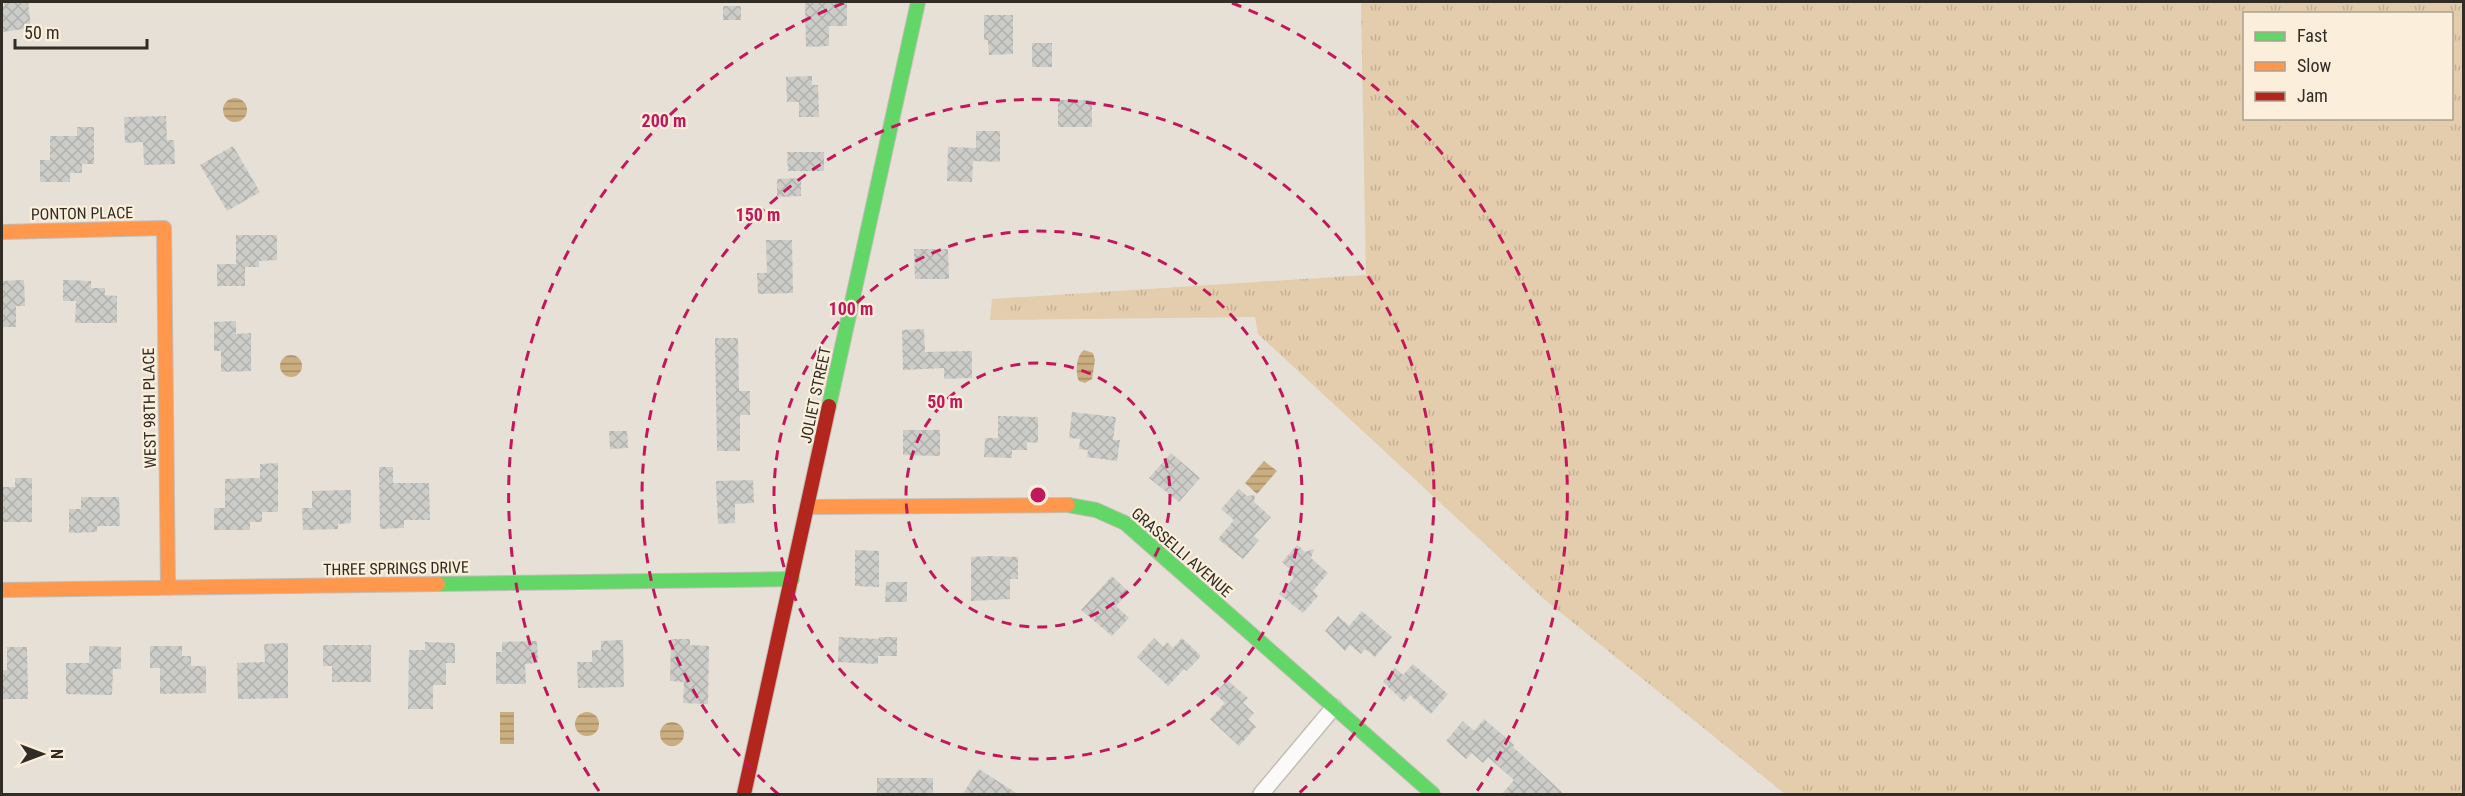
<svg xmlns="http://www.w3.org/2000/svg" width="2465" height="796" viewBox="0 0 2465 796" font-family="'Roboto Condensed',sans-serif">
	<style>
		.grass { fill: url(#grass-tufts); fill-rule: evenodd }
		.water { fill: url(#water-rules) }
		.building { fill: url(#building-cross-hatch) }
		.lines { fill: none; stroke-linecap: round; stroke-linejoin: round }
		.street-casing { stroke: #c2bdb5; stroke-width: 18 }
		.fast-casing { stroke: #c2bdb5; stroke-width: 16 }
		.slow-casing { stroke: #c2bdb5; stroke-width: 16 }
		.jam-casing { stroke: #c2bdb5; stroke-width: 16 }
		.street { stroke: #fbfaf9; stroke-width: 15 }
		.fast { stroke: #63d668; stroke-width: 14 }
		.slow { stroke: #ff974d; stroke-width: 14 }
		.jam { stroke: #b3261e; stroke-width: 14 }
		.ring { fill: none; stroke: #c2185b; stroke-width: 3; stroke-dasharray: 10 8 }
		.labels { text-anchor: middle; stroke-width: 4.5; stroke-linejoin: round; paint-order: stroke }
		.street-label { font-size: 16px; fill: #312c25; stroke: #fbefdc }
		.centre { fill: #c2185b; stroke: #fbefdc; stroke-width: 3 }
		.ring-label { font-size: 18px; text-anchor: middle; font-weight: bold; fill: #c2185b; stroke: #fbefdc; stroke-width: 4.5; stroke-linejoin: round; paint-order: stroke }
	</style>
	<defs>
		<pattern id="grass-tufts" width="24" height="20" patternUnits="userSpaceOnUse" patternTransform="scale(1.5)"><rect width="24" height="20" fill="#e3cdac"/><path d="M3 7l-1-3M5 7V3M7 7l1-3M15 17l-1-3M17 17v-4M19 17l1-3" fill="none" stroke="#c3b094"/></pattern>
		<pattern id="water-rules" width="6" height="5" patternUnits="userSpaceOnUse" patternTransform="scale(1.5)"><rect width="6" height="5" fill="#caae80"/><path d="M0 2.5h6" fill="none" stroke="#a58e69"/></pattern>
		<pattern id="building-cross-hatch" width="8" height="8" patternUnits="userSpaceOnUse" patternTransform="scale(1.5)"><rect width="8" height="8" fill="#cccdc9"/><path d="M0 0l8 8M0 8l8-8" fill="none" stroke="#b0b0ac"/></pattern>
	</defs>
	<rect width="100%" height="100%" fill="#e7e0d6"/>
	<path class="grass" d="M1361 2H2463V794H1785L1544 599 1258 334 1255 317 990 320 992 299 1366 275ZM2244 14H2452V118H2244Z"/>
	<path class="water" d="M223 110a12 12 0 1 1 24 0a12 12 0 1 1-24 0Z
		M1084 350 1093 353 1095 360 1092 379 1085 383 1079 381C1075 373 1076 356 1084 350Z
		M280 366a11 11 0 1 1 22 0a11 11 0 1 1-22 0Z
		M1264 461 1277 471 1257 494 1245 483Z
		M500 712H514V744H500Z
		M575 724a12 12 0 1 1 24 0a12 12 0 1 1-24 0Z
		M660 734a12 12 0 1 1 24 0a12 12 0 1 1-24 0Z"/>
	<path class="building" d="M4 2H28L31 28 2 32V6H5Z
		M805 2H847V26H829V46L806 47Z
		M723 6H741V20H723Z
		M984 15H1013V54L989 55 988 40H984Z
		M1032 43H1052V67H1032Z
		M812 76V85H818L819 117H799V102H787L786 77Z
		M1058 100H1092V127H1058Z
		M166 116 167 140H174L175 164 144 165 143 142 125 143 124 117Z
		M77 127H94V164H82V173H70V182H40V160H50V136H77Z
		M976 131H1000V162L973 161 972 182 947 181 948 147 976 148Z
		M233 146 260 192 227 211 200 165Z
		M787 152H824V171H788Z
		M801 178V196L777 197V179Z
		M236 235H277V260L259 261V267H245V286H217V264H236Z
		M766 240H792L793 293 758 294 757 273H767Z
		M914 249H948L949 279H915Z
		M24 280 25 306H16V327H2V281Z
		M63 280 91 281V288H105V295L117 296V323H75L76 301H63Z
		M236 321V334L251 333V371L221 372V351H214V322Z
		M924 329 925 352 972 351V378L944 379V368L903 370 902 330Z
		M715 338H738L739 391H750V415H740V451H717Z
		M1072 412 1116 417 1113 440H1120L1117 461 1087 457 1088 450 1079 449 1080 439 1069 438Z
		M998 416 1038 417V443L1027 442V450H1012V458L984 457 985 438H998Z
		M903 430H940V456L903 455Z
		M609 431H627L628 448 610 449Z
		M1171 453 1200 478 1179 502 1149 478Z
		M278 463V512H262V522H250V530H214V508H225V479L260 478V464Z
		M379 467H393V483H429L430 520H404V528L380 529Z
		M15 478H32V522H2V487H15Z
		M753 480 754 503 735 504V523L718 524 716 481Z
		M1239 489 1247 496 1255 495 1254 502 1271 517 1254 536 1259 540 1243 559 1218 539 1234 520 1221 509Z
		M351 490V523L338 524V529L303 530 302 508H312V491Z
		M81 497H119L120 526H97V532L69 533V509H81Z
		M1297 545 1305 552 1314 549 1311 558 1328 573 1313 591 1318 596 1303 613 1279 594 1294 578 1287 572 1290 569 1282 562Z
		M855 550 879 551V587L855 586Z
		M988 556 1018 557V579H1010V599L971 601V557Z
		M1112 576 1129 592 1116 606 1129 618 1112 636 1081 610Z
		M886 582H907V602H885Z
		M1362 611 1392 637 1375 657 1365 649 1361 654 1350 645 1345 651 1325 631 1338 616 1349 626Z
		M839 637 879 639V637H897V656H878V664L838 662Z
		M1154 638 1163 647 1167 642 1173 648 1182 638 1201 656 1187 671 1184 669 1168 686 1137 657Z
		M671 639H690V645L709 646 708 704 683 703 684 682 670 681Z
		M623 640 624 687 578 688 577 662H592V650H601V641Z
		M537 641 538 663 525 664 526 684H496V652H502V642Z
		M425 642 455 643V663H446V685H433V709H408L409 650H425Z
		M288 643V698L238 699 237 663 265 662 264 644Z
		M323 645H371V682H332V666H323Z
		M89 646 121 647V669H113L112 695 66 694V663H89Z
		M150 646H182V656H191V666H206V693L160 694V668H150Z
		M7 647H27L28 699H2V670H7Z
		M1413 664 1448 694 1431 714 1410 695 1404 702 1383 682 1395 668 1403 675Z
		M1227 680 1248 698 1243 703 1254 713 1248 719 1256 727 1239 746 1210 719 1225 703 1215 694Z
		M1484 719 1514 745 1513 747 1565 795H1501L1514 780 1488 757 1483 763 1472 753 1466 759 1446 741 1463 721 1474 731Z
		M979 769 1019 795H962Z
		M877 778H933V795H877Z"/>
	<g class="lines">
		<g class="street-casing">
			<path id="street" d="M1261 794 1334 707"/>
		</g>
		<g class="fast-casing">
			<path id="fast" d="M829 406 918 2
				M1068 505 1096 510 1125 523 1433 794
				M438 584 792 579"/>
		</g>
		<g class="slow-casing">
			<path id="slow" d="M2 232 164 228 168 588
				M807 507 1068 505
				M2 590 438 584"/>
		</g>
		<g class="jam-casing">
			<path id="jam" d="M744 794 829 406"/>
		</g>
		<use href="#street" class="street"/>
		<use href="#fast" class="fast"/>
		<use href="#slow" class="slow"/>
		<use href="#jam" class="jam"/>
	</g>
	<g class="ring">
		<circle cx="1038" cy="495" r="132"/>
		<circle cx="1038" cy="495" r="264"/>
		<path d="M778 794A396 396 0 1 1 1298 794"/>
		<path d="M599 791A529 529 0 0 1 844 3M1232 3A529 529 0 0 1 1477 791"/>
	</g>
	<g class="labels">
		<g class="street-label">
			<text transform="translate(82 213) rotate(-1)" y="6">PONTON PLACE</text>
			<text transform="translate(815 395) rotate(-78)" y="6">JOLIET STREET</text>
			<text transform="translate(149 408) rotate(-91)" y="6">WEST 98TH PLACE</text>
			<text transform="translate(1182 552) rotate(41)" y="6">GRASSELLI AVENUE</text>
			<text transform="translate(396 568) rotate(-1)" y="6">THREE SPRINGS DRIVE</text>
		</g>
	</g>
	<circle cx="1038" cy="495" r="9" class="centre"/>
	<g class="ring-label">
		<text x="664" y="127">200 m</text>
		<text x="758" y="221">150 m</text>
		<text x="851" y="315">100 m</text>
		<text x="945" y="408">50 m</text>
	</g>
	<rect width="2465" height="796" fill="none" stroke="#312c25" stroke-width="6"/>
	<rect x="2243" y="12" width="210" height="108" fill="#fbefdc" stroke="#aaa193" stroke-width="1.5"/>
	<rect x="2255" y="32" width="30" height="9" fill="#63d668" stroke="#aaa193" stroke-width="1.5"/>
	<text x="2297" y="42" font-size="18" fill="#312c25">Fast</text>
	<rect x="2255" y="62" width="30" height="9" fill="#ff974d" stroke="#aaa193" stroke-width="1.5"/>
	<text x="2297" y="72" font-size="18" fill="#312c25">Slow</text>
	<rect x="2255" y="92" width="30" height="9" fill="#b3261e" stroke="#aaa193" stroke-width="1.5"/>
	<text x="2297" y="102" font-size="18" fill="#312c25">Jam</text>
	<g transform="translate(42 754) rotate(90)" stroke="#fbefdc" stroke-width="4.5" paint-order="stroke">
	<path d="M0-4.5L10 22L0 15L-10 22Z" fill="#312c25"/>
	<text y="-9" font-size="16" font-weight="bold" text-anchor="middle" fill="#312c25">N</text>
	</g>
	<path d="M15 39v9h132v-9" fill="none" stroke="#312c25" stroke-width="3"/>
	<text x="24" y="39" font-size="18" fill="#312c25" stroke="#fbefdc" stroke-width="4.5" paint-order="stroke">50 m</text>
</svg>
